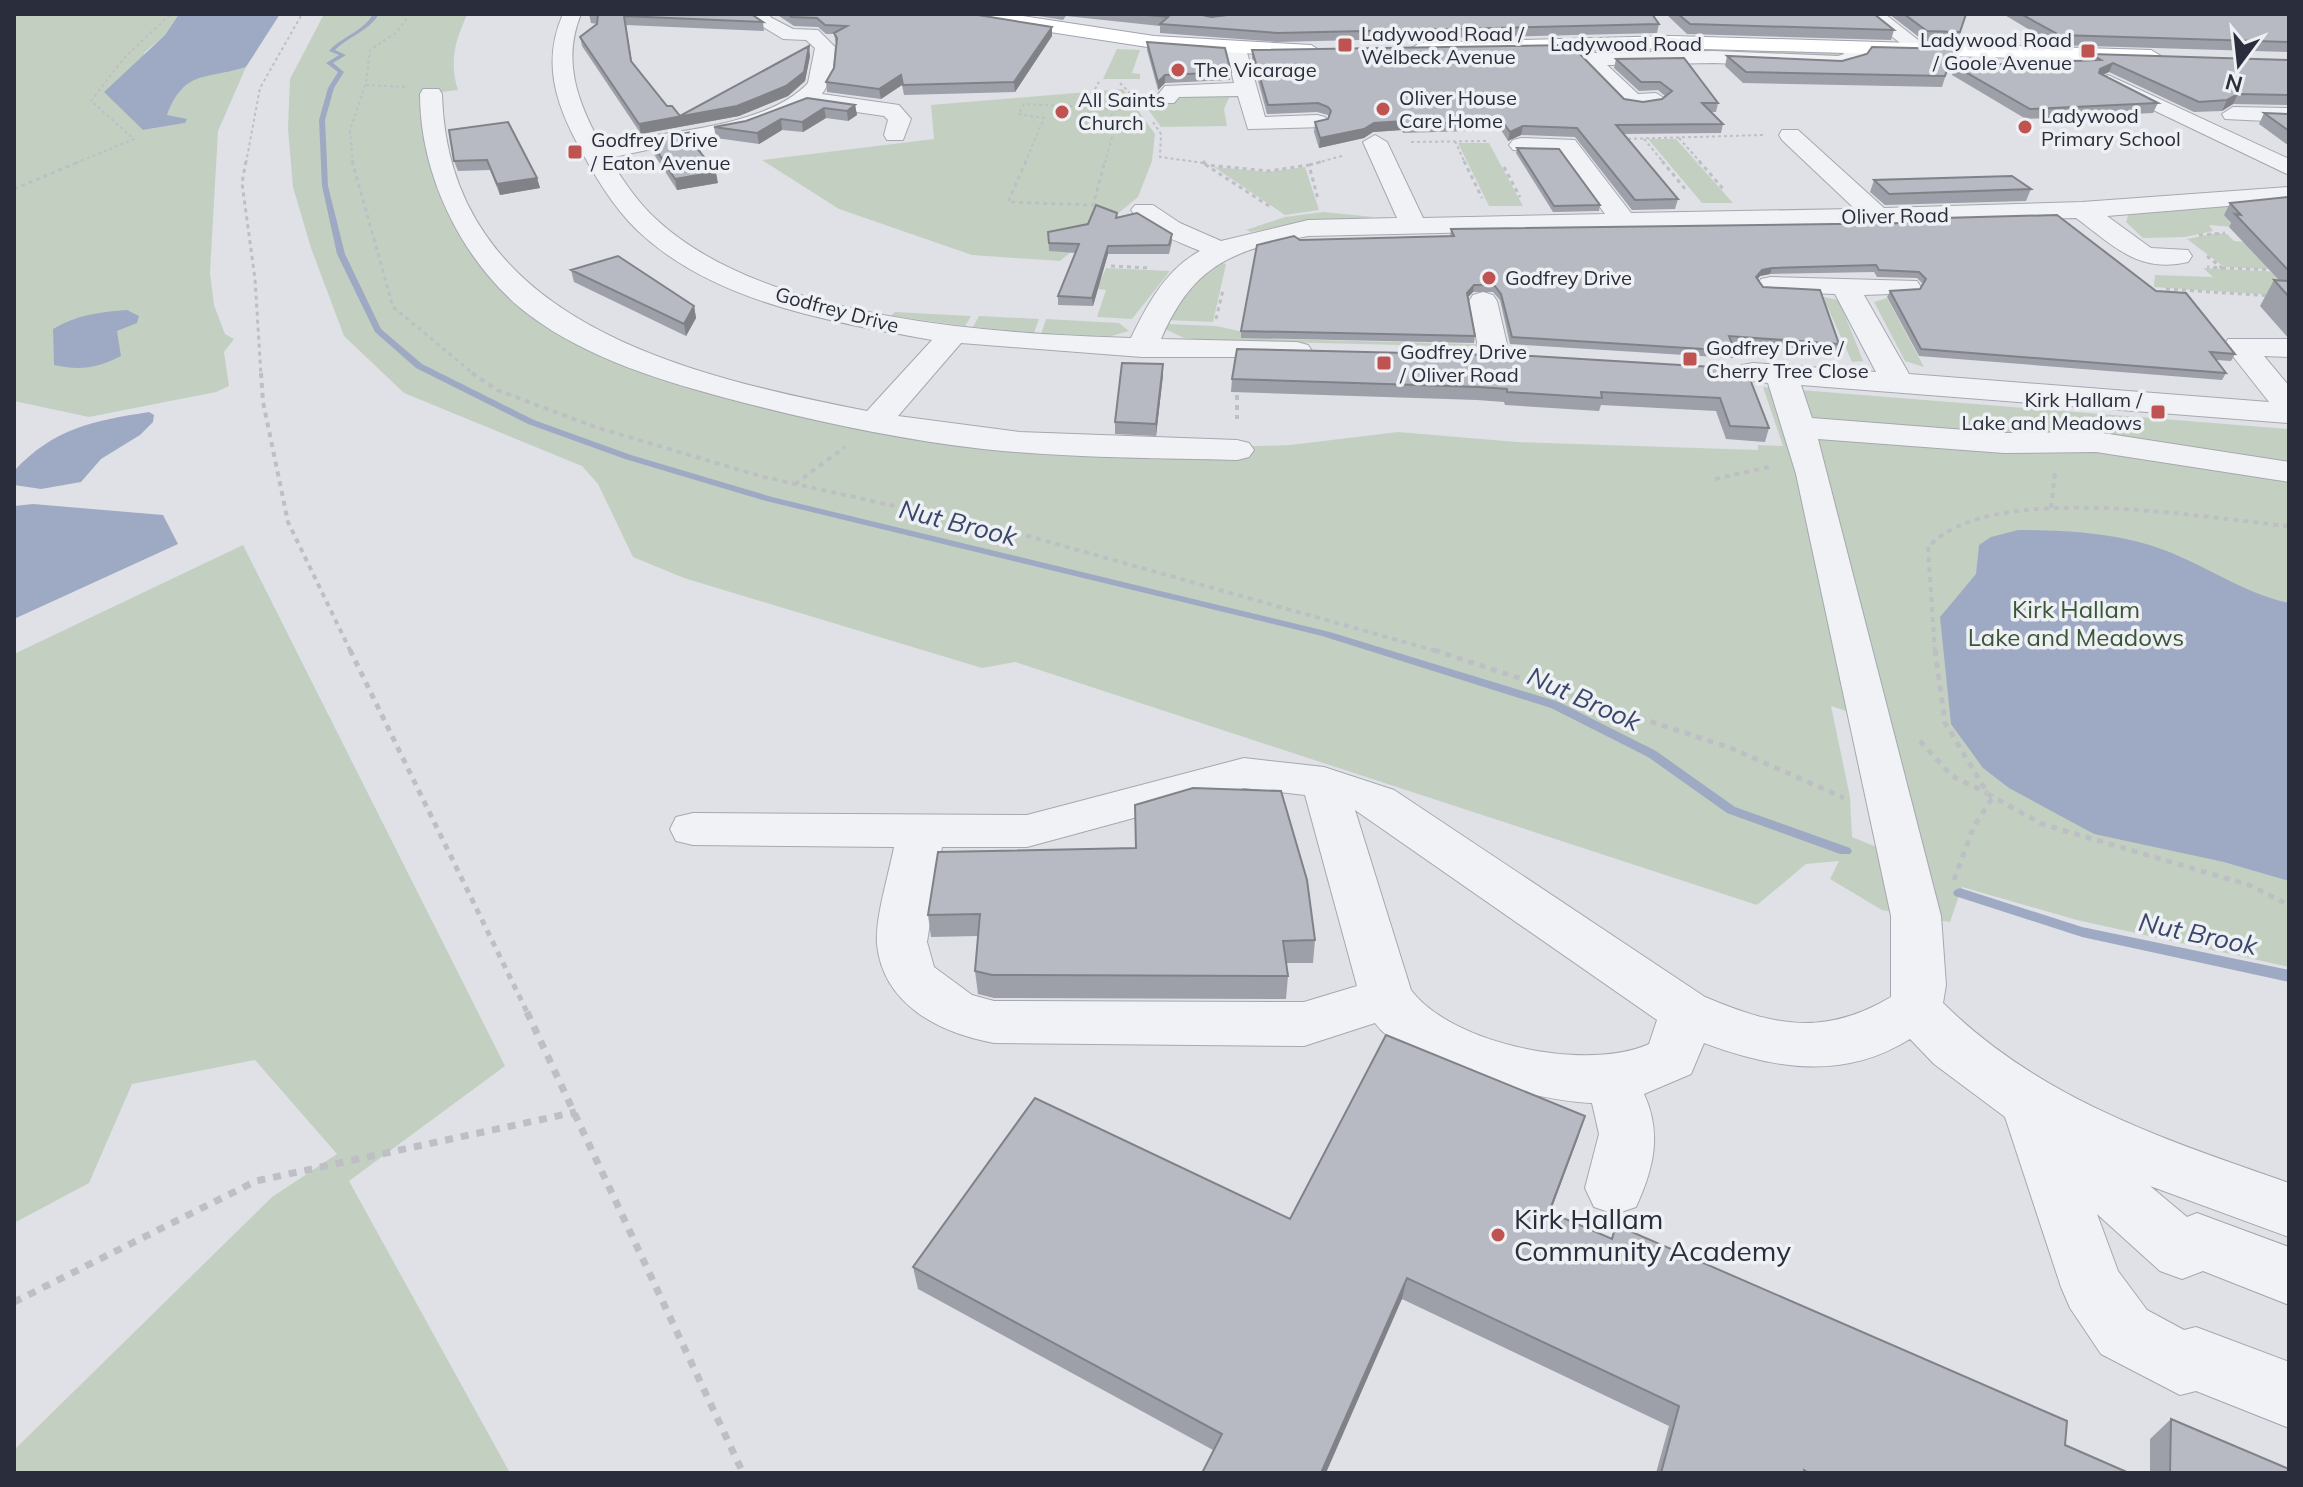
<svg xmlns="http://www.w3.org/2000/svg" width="2303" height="1487" viewBox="0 0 2303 1487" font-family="Mulish,sans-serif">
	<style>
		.green { fill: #c3d0c1 }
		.water { fill: #9eaac3 }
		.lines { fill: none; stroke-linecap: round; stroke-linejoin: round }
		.stream { fill: #9eaac3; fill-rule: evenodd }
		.minor-casing { stroke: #a5a8b0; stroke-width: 2 }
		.major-casing { stroke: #a0a4b1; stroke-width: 2 }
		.path-far4 { stroke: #bdbfc5; stroke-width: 2; stroke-dasharray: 3 3; stroke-linecap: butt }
		.path-far3 { stroke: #bdbfc5; stroke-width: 3; stroke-dasharray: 4 4; stroke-linecap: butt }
		.path-far2 { stroke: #bdbfc5; stroke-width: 4; stroke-dasharray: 5 5; stroke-linecap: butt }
		.path-far1 { stroke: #bdbfc5; stroke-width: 5; stroke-dasharray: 6 6; stroke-linecap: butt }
		.path { stroke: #bdbfc5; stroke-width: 7; stroke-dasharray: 8 8; stroke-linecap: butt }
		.minor { fill: #f1f2f5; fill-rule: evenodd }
		.major { fill: #fff; fill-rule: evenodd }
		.wall { fill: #9da0a8 }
		.shaded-wall { fill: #808288 }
		.building { fill: #b7bac3; stroke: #808288; stroke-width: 2 }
		.poi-dot { fill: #be5352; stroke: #eef0f4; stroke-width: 3 }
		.labels { text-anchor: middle; stroke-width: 7; stroke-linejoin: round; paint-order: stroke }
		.far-poi-label { font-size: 20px; fill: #2a2e3c; stroke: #eef0f4; text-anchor: start }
		.far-street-label { font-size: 20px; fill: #2a2e3c; stroke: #eef0f4 }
		.park-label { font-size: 24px; fill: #3a5639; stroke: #eef0f4 }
		.water-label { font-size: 26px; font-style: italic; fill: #39476b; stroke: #eef0f4 }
		.near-poi-label { font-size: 28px; fill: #2a2e3c; stroke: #eef0f4; text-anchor: start }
	</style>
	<rect width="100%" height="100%" fill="#dfe1e7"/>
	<path class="green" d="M14 14H179L165 35 144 53 143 130 185 123 166 115C188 67 203 80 246 67L218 131 210 273 214 305 225 334 234 339 224 352 229 386 216 392 89 417 14 401Z
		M324 14H477L467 15C455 41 449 62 458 90L423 94 422 118 438 191 469 246 565 334 879 429 1228 447 1290 445 1398 432 1517 442 1758 450V445L1783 446 1763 387 2289 429V967L2077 920 1962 887 1950 922 1935 920 1891 726 1831 706 1850 797 1852 837 1879 848 1894 912 1882 910 1830 879 1839 861 1806 864 1757 905 1015 662 982 668 684 578 633 557 598 484 582 466 404 393 344 336 311 248 293 187 288 129 290 79Z
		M1652 48 1835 51 1847 57 1607 56 1592 50Z
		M1117 49 1140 50 1132 73 1140 74V79H1103Z
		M1123 89 1155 134 1152 161 1138 197 1060 261 972 255 839 209 762 160 934 139 931 105Z
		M1177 92 1230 96 1224 109 1227 126 1161 127 1141 100H1169Z
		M1648 139H1676L1733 203H1702Z
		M1458 143H1489L1523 206H1489Z
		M1214 167 1269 172 1305 167 1319 210 1285 215Z
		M2257 204 2228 220 2233 227 2209 225 2213 231 2185 237 2143 238 2126 222 2129 213Z
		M1323 212 1374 217 1303 222 1251 232 1246 230 1285 217Z
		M2217 233 2227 234 2234 241 2268 244 2289 270 2224 267 2187 239Z
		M1215 262 1226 264 1213 322 1165 320Z
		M1106 268 1170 271 1132 319 1097 317 1106 290 1097 289Z
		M2203 268 2280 272 2289 296 2154 287 2155 275 2213 277Z
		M1823 297 1839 300 1863 361 1852 362Z
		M1887 298 1924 367 1905 361 1874 302Z
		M895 312 971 316 965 326 891 316Z
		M979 316 1039 319 1034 333 973 327Z
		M1046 319 1119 323 1129 331 1101 339 1041 334Z
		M1166 324 1216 326 1275 339 1478 344 1479 347 1204 340 1184 338 1165 329Z
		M243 545 505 1066 349 1181 510 1473H14V1450L272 1197 337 1154 255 1060 132 1084 89 1183 14 1223V654Z"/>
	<path class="water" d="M179 14H280L246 67C205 80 185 69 167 115L187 119 185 123 143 130 104 92 165 35Z
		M127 310 139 316 137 323 117 331 121 356C98 368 80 371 54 365L53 329C76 315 100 312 127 310Z
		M149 412 154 415 153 422 140 435 101 459 81 482 41 489 14 485V471C54 428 93 421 149 412Z
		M33 504 163 515 178 544 14 619V506Z
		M2018 530C2064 530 2120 533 2164 550 2207 566 2243 593 2289 603V881L2224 862 2094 834 2009 788 1983 768 1951 724 1940 617 1976 574 1979 545 1991 537Z"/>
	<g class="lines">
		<path class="stream" d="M373 14H379C368 32 349 36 335 50L346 55 333 63 344 72 334 88 325 120 328 186 345 254 381 329 422 364 534 420 631 455 772 497 1330 632 1559 702 1656 751 1735 807 1850 848 1852 851 1850 854H1840L1727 813 1648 757 1551 708 1322 636 766 501 625 459 528 424 416 368 375 332 337 254 322 186 319 120 328 88 338 72 326 63 339 55 329 51C342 36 363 32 373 14Z
			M1960 888 2082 927 2289 970V982L2082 937 1955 896 1953 893 1955 890Z"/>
		<g class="minor-casing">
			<path id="minor" d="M563 14H581C562 60 577 101 600 143 658 133 767 128 808 83L815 48 806 40 783 39 750 19 753 14H772L770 17 793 29 818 30 835 47 832 78 822 94 899 105 911 119 903 140H887L884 135 888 120 884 116 808 105 747 129 609 158C623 180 637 202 657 220 764 319 991 334 1131 338 1147 305 1166 269 1200 251 1177 241 1146 231 1131 210L1135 205H1153L1180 223 1221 241 1308 220 1397 218 1363 142 1375 135 1387 142 1423 218 1605 214 1560 152 1513 150 1509 145 1513 140 1521 138 1575 140 1631 213 1855 209 1782 140 1779 135 1782 130H1798L1884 208 2082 202 2289 187V201L2107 216 2151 248 2188 250 2192 256 2188 262C2138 274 2113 245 2076 218L1308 236C1232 250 1193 265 1161 339L1297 342 1308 345 1312 351 1308 357H1142L961 343 898 416 1019 432 1237 440 1249 443 1254 450 1249 457 1237 460C1152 458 1067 458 983 449 895 439 808 420 722 397 652 378 576 354 519 307 459 255 420 173 420 94L423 89H439L442 94C448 322 686 375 867 411L932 340C833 322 714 303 638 231 612 206 593 173 576 141 554 99 543 59 563 14Z
				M1182 14H1238L1240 17C1230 27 1192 24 1182 14Z
				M1864 14H1885L1922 43 1912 49 1905 47Z
				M1850 41 1857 43 1866 57 1863 61 1839 68 1714 63 1607 65 1638 94 1656 93 1667 100C1658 110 1637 109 1624 106L1569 48 1579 42 1595 53 1714 51 1838 56 1844 54 1840 47 1843 43Z
				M1236 43 1246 49 1265 117 1317 115 1325 117 1328 122 1325 127 1248 129 1238 96 1179 97 1174 103H1158L1155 98 1165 86 1234 83 1226 49Z
				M2108 75 2289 159V175L2101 85 2097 81Z
				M2233 107 2289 108V122L2225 119 2222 114Z
				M1771 277 1917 281 1921 287 1917 293 1864 295 1909 374 2269 402 2224 345 2228 339H2289V357L2264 356 2289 386V423L1801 385 1812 418 2004 433 2096 432 2289 462V482L2096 452 2004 453 1818 439 1941 916 1946 985 1943 1003C2040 1099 2163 1139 2289 1183V1237L2150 1186 2187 1217 2197 1213 2289 1247V1305L2203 1271 2182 1279 2160 1271 2097 1214 2118 1271 2147 1310 2184 1330 2196 1327 2289 1362V1428L2196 1391 2180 1395 2101 1354 2070 1308 2061 1287 2005 1117 1934 1064 1910 1039C1843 1081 1774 1069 1704 1043L1691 1074 1644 1094C1662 1133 1654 1168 1636 1207L1615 1214 1594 1207 1585 1188 1599 1134 1592 1103C1538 1101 1407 1067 1375 1023L1304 1046 994 1043C940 1033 883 1005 877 944 875 918 889 874 894 847L693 845 676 841 670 829 676 817 693 813 1027 815 1244 758 1324 767 1394 790 1705 997C1774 1026 1823 1037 1891 997V916L1796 474 1768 383 1742 379 1737 372 1742 365 1753 363 1876 372 1835 294 1761 291 1757 285 1761 279ZM1244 788 1305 795 1357 986 1304 1002 994 1001 972 995 934 967 927 942 942 847H1027ZM1355 810 1657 1020 1649 1044C1588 1072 1452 1045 1411 990Z
				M1483 292 1493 295 1497 301 1510 357 1506 363H1484L1480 357 1469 301 1473 295Z"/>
		</g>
		<g class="major-casing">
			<path id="major" d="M963 14H1009L1154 36 1311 45 1321 51 1311 57 1154 48 972 20Z
				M1671 36 2151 50 2161 56 2151 62 1671 48 1420 55 1410 49 1420 43Z"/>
		</g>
		<path class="path-far4" d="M1120 83 1135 98
			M366 85 405 87
			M1086 105 1099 82
			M1153 122 1161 134 1160 157 1204 163
			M1679 138 1701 163
			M1622 139 1764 135
			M1644 139 1664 163
			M1455 141 1465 163
			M1411 142 1489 141
			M76 163 134 139 91 101 124 58 171 14
			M246 163 260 88 302 14
			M353 163 350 130 366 83 370 50 397 32 410 14
			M1025 163 1044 118 1018 114 1024 104 1136 110
			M1105 163 1114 130 1111 109
			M1316 163 1342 156"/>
		<path class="path-far3" d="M246 161 242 183 255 279 261 375
			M352 161 393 307 475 375
			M1026 161 1008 202 1093 205 1105 161
			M1203 161 1206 165
			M1464 161 1482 198
			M1662 161 1686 190
			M1699 161 1725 191
			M1309 165 1324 161
			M1504 167 1520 197
			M14 189 81 161
			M1269 206 1206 165 1269 171 1309 165 1318 199
			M2199 235 2225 233
			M2207 256 2222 268 2207 267
			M1111 266 1150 268
			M2222 268 2275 270
			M2166 289 2272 296
			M1216 319 1223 290"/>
		<path class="path-far2" d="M261 373 263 402 288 522 351 652
			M472 373 497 390 595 427 760 476 1028 536 1440 652
			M1237 385V419
			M1715 479 1773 466
			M795 484 845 447
			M2051 508 2055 473
			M1935 652 1928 547C1992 479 2201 518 2289 526"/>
		<path class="path-far1" d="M350 650 528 1014
			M1434 650 1731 748 1844 798
			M1935 650 1945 723 1988 794 2042 824 2249 885 2289 905
			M1920 741 1952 776 1987 793
			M1954 880 1973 828 1992 798"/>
		<path class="path" d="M527 1012 743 1473
			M14 1302 256 1181 576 1112"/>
		<use href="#minor" class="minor"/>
		<use href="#major" class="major"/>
	</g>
	<path class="wall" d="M589 14 763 22 764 31 626 25 632 62 667 106 680 116 810 56 805 81 788 96 739 116 641 134 582 46 580 37 597 24 591 23Z
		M776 14H972L1052 27V36L1015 92 904 95 902 85 881 99 827 92 826 82 834 68 836 44 834 34H826L818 27 794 26Z
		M1026 14H1198L1211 17H1654L1659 24 1657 33 1277 42 1160 33V26L1066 16 1063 20Z
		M1666 14H1874L1894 30 1891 40 1687 34Z
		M1889 14H1966L1957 42 1924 41Z
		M2003 14H2289V52L2055 45Z
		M1147 42 1231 72 1230 80 1165 83 1158 90 1147 50Z
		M1954 49 1942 87 1743 83 1725 66 1727 56 1842 61Z
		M1252 50 1643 102 1662 99 1665 96 1658 90 1639 91 1614 68 1616 59 1718 103 1716 112H1711L1723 124 1721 133 1624 134 1678 199 1675 209 1632 210 1575 137 1521 135 1508 141 1501 130 1403 133 1402 130 1373 132 1364 138 1319 148 1314 132 1315 122 1328 119V115L1317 112 1267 114 1252 58Z
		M2091 54 2289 60V105L2233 104 2222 111 2194 112 2109 72 2103 75 2158 103 2153 113 2026 119 1952 75 1955 66 2089 61Z
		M807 98 855 105 857 115 848 121 826 118 803 132 782 130 759 144 716 138 714 127 746 121Z
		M2264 113 2289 114V146L2259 124Z
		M449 130 537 178 540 188 500 195 490 170 458 171 454 161Z
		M650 140 699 142 701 152 718 183 677 190 652 151Z
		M1517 148 1600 205 1599 211 1553 212 1516 153Z
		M1874 180 2031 189 2026 201 1885 205 1870 192Z
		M2289 197V339L2260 306 2274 280H2279L2229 227 2231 223 2224 215 2230 203Z
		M1117 217 1172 234V242L1169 254H1108L1093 306 1058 305V296L1076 253 1049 251 1048 232Z
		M1906 219 2235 354 2231 361 2216 360 2226 373 2222 380 1919 356 1887 297 1890 291 1920 289 1923 284 1917 278 1877 277 1874 272 1770 274 1760 276 1758 279 1763 287 1839 344 1837 351 1732 343 1735 351 1733 358 1510 344 1500 300 1493 292H1473L1468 297 1475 336 1474 343 1241 338V331L1450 236 1451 229 1904 223Z
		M571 270 694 306 696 318 686 336 574 282Z
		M1163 364V375L1156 436 1115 434V422Z
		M1746 369 1769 428 1765 442 1726 439 1716 411 1601 405 1599 411 1505 405 1504 402 1477 400 1231 392 1232 379Z
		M938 852 1315 940 1313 963H1286L1288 976 1286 999 994 998 978 994 975 971 978 936 931 937 928 915Z
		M1585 1116 1550 1213 1611 1239 1616 1225 2065 1445 2129 1473H1656L1669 1426 1402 1299 1213 1450 918 1289 913 1267 1290 1219Z
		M2171 1419 2289 1473H2150V1439Z"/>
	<path class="shaded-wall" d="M1052 27V36L1015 92 1014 82Z
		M809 46 810 56 805 81 788 96 739 116 641 134 639 124 737 106Z
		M2113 63 2109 72 2096 78 2100 69Z
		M901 75 902 85 881 99 879 89Z
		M1165 75V83L1158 90V82Z
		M2238 94 2233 104 2222 111 2227 100Z
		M855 105 857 115 848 121 847 111Z
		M824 108 826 118 803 132 802 122Z
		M781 119 782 130 759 144 757 133Z
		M1403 121 1402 130 1373 132 1364 138 1319 148 1320 138 1374 123Z
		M1523 126 1521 135 1508 141 1510 132Z
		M692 142H699L701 152Z
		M716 172 718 183 677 190 675 179Z
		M537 178 540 188 500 195 497 184Z
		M1108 246V254L1093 306 1092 298Z
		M1772 268 1770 274 1760 276 1754 283 1756 277 1762 270Z
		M1474 285 1473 292 1466 299 1467 293Z
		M694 306 696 318 686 336 684 324Z
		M1163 364V375L1156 436V424Z
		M1585 1116 1578 1138 1542 1234 1549 1212Z
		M1407 1278 1402 1299 1326 1473H1321Z"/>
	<path class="building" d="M589 14H751L763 22 624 16 631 61 667 106H672L680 116 809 46 804 72 786 86 737 106 639 124 580 37 597 24 598 15Z
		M788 14H972L1052 27 1014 82 903 85 901 75 879 89 826 82 834 68 837 38 834 33 847 26 825 25 817 18 792 17Z
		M1137 14H1198L1211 17 1236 14H1652L1659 24 1278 33 1160 24 1168 17Z
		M1678 14H1874L1894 30 1690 24Z
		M1904 14H1966L1960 32 1927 31Z
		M2021 14H2289V42L2059 35Z
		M1147 42 1225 48 1231 72 1165 75 1158 82Z
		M1571 45 1624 99 1643 102 1662 99 1672 91 1660 82H1641L1616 59 1684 58 1718 103H1702L1723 124 1616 125 1678 199 1635 200 1577 128 1523 126 1510 132 1502 121 1404 124 1403 121 1374 123 1364 129 1320 138 1315 122 1328 119 1331 111 1328 107 1318 103 1268 105 1252 50Z
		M1872 47 1954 49 1945 76 1746 72 1727 56 1842 61 1867 54Z
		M2091 54 2289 60V95L2238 94 2227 100 2199 102 2113 63 2100 69 2099 73 2158 103 2030 109 1955 66 2101 60Z
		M807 98 855 105 847 111 824 108 802 122 781 119 757 133 714 127 746 121Z
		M2264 113 2289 114V131Z
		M508 122 537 178 497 184 487 160 454 161 449 130Z
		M691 132 699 142H692L716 172 675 179 650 140Z
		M1517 148 1559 149 1600 205 1554 206Z
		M2012 176 2031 189 1889 194 1874 180Z
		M2289 197V271L2235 214 2241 215 2230 203Z
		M1096 205 1117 213 1116 218 1137 213 1172 234 1169 245 1108 246 1092 298 1058 296 1079 244 1049 243 1048 232 1088 224Z
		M2057 215 2156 291 2186 293 2235 354 2210 352 2226 373 1921 349 1890 291 1920 289 1926 279 1919 272 1879 270 1876 265 1772 268 1762 270 1756 277 1763 287 1820 290 1839 344 1729 336 1735 351 1512 337 1501 294 1494 285H1474L1467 293 1475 336 1241 331 1257 245 1294 236 1300 240 1454 236 1451 229 1911 223 1906 219Z
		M618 256 694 306 684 324 571 270Z
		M2274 280 2289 281V297Z
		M1237 349 1532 356 1746 369 1769 428 1730 426 1720 398 1601 392 1602 398 1507 392V389L1479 387 1232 379Z
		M1122 363 1163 364 1156 424 1115 422Z
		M1193 788 1281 791 1307 880 1315 940 1283 941 1288 976 992 975 975 971 980 914 928 915 938 852 1136 848 1135 805Z
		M1386 1035 1585 1116 1549 1212 1612 1239 1616 1225 2067 1421 2065 1445 2129 1473H1809L1804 1470V1473H1661L1679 1406 1407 1278 1321 1473H1202L1222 1434 913 1267 1035 1098 1290 1219Z
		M2171 1419 2289 1469V1473H2170Z"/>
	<g class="poi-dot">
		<rect x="1337" y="37" width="16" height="16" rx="4"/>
		<rect x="2080" y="43" width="16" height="16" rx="4"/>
		<circle cx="1178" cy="70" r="8"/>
		<circle cx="1383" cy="109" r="8"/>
		<circle cx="1062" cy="112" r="8"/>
		<circle cx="2025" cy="127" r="8"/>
		<rect x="567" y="144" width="16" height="16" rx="4"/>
		<circle cx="1489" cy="278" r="8"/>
		<rect x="1682" y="351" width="16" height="16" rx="4"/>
		<rect x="1376" y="355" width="16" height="16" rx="4"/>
		<rect x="2150" y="404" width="16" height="16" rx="4"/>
		<circle cx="1498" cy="1235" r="8"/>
	</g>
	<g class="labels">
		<g class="far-poi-label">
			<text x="1361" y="41">Ladywood Road /<tspan x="1361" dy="23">Welbeck Avenue</tspan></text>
			<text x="2072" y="47" text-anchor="end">Ladywood Road<tspan x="2072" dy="23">/ Goole Avenue</tspan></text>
			<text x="1194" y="77">The Vicarage</text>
			<text x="1399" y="105">Oliver House<tspan x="1399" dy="23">Care Home</tspan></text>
			<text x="1078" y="107">All Saints<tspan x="1078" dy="23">Church</tspan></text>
			<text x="2041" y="123">Ladywood<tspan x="2041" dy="23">Primary School</tspan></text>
			<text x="591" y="147">Godfrey Drive<tspan x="591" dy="23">/ Eaton Avenue</tspan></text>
			<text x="1505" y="285">Godfrey Drive</text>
			<text x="1706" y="355">Godfrey Drive /<tspan x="1706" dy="23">Cherry Tree Close</tspan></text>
			<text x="1400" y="359">Godfrey Drive<tspan x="1400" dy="23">/ Oliver Road</tspan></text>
			<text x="2142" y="407" text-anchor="end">Kirk Hallam /<tspan x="2142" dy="23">Lake and Meadows</tspan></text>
		</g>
		<g class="far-street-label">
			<text x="1626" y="51">Ladywood Road</text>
			<text transform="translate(1895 216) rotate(-1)" y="7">Oliver Road</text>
			<text transform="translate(837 310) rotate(15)" y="7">Godfrey Drive</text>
		</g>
		<g class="park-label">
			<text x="2076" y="618">Kirk Hallam<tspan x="2076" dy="28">Lake and Meadows</tspan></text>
		</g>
		<g class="water-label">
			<text transform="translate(958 523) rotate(14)" y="9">Nut Brook</text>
			<text transform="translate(1584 699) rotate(24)" y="9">Nut Brook</text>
			<text transform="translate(2198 934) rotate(12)" y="9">Nut Brook</text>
		</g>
		<g class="near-poi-label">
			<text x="1514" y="1229">Kirk Hallam<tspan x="1514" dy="32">Community Academy</tspan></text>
		</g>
	</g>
	<rect width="2303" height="1487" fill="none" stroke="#2a2e3c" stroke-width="32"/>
	<g transform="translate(2239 64) rotate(195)" stroke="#eef0f4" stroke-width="6" paint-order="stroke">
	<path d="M0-6L14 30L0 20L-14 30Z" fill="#2a2e3c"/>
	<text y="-12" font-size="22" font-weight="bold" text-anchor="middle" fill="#2a2e3c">N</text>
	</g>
</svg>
